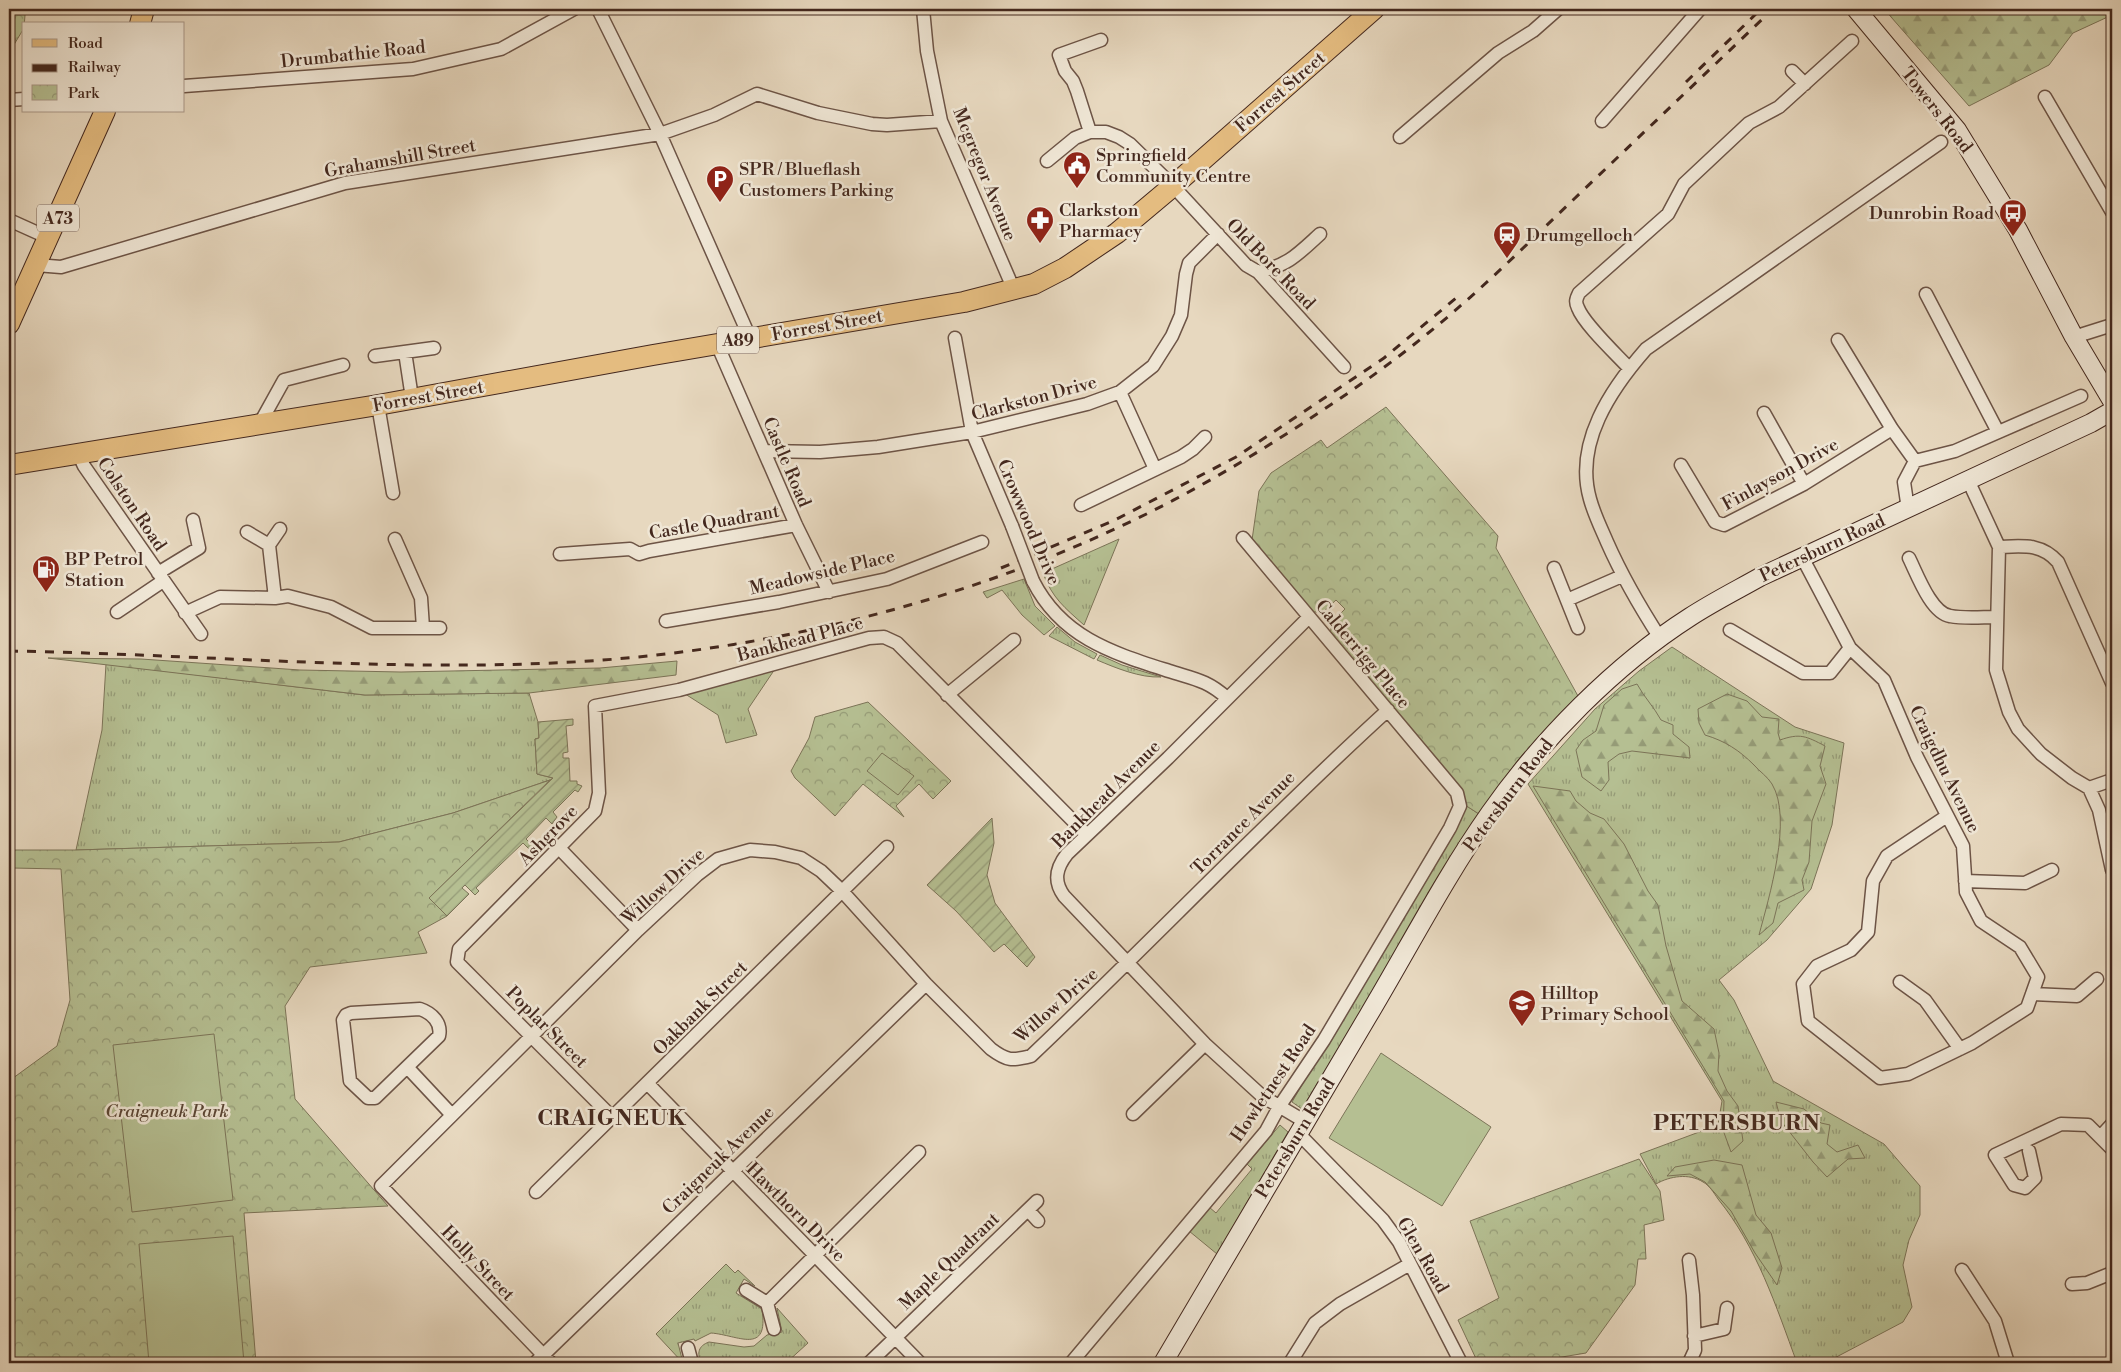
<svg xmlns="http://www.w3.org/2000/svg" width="2121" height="1372" viewBox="0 0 2121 1372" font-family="'Libre Bodoni',serif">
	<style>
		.grass { fill: url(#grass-tufts); stroke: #7c7458 }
		.forest { fill: url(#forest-firs); stroke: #7c7458 }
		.park { fill: url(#park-crowns); stroke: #7c7458 }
		.garden { fill: url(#garden-furrows); stroke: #7c7458 }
		.pitch { fill: #b5bf92; stroke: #7c7458 }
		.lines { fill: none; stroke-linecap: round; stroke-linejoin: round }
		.minor-casing { stroke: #6d5446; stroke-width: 15 }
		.secondary-casing { stroke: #44281e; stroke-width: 20 }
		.primary-casing { stroke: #44281e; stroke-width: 22 }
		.minor { stroke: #efe6d5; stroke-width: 12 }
		.secondary { stroke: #efe6d5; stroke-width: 18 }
		.primary { stroke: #e4bc80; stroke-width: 20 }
		.rail { stroke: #44281e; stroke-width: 3; stroke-dasharray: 9 9; stroke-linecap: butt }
		.minor-bridge-casing { stroke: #6d5446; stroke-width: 15; stroke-linecap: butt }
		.minor-bridge { stroke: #efe6d5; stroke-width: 12 }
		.labels { text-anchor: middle; stroke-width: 5; stroke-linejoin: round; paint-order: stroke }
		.shield { fill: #efe6d5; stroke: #776155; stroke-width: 1 }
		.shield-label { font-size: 16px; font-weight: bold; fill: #44281e }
		.street-label { font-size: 18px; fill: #44281e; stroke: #efe6d5 }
		.poi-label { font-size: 18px; fill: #44281e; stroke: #efe6d5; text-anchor: start }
		.park-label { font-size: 18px; font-style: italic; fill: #5b4635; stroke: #efe6d5 }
		.district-label { font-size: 22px; font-weight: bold; letter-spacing: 1px; fill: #44281e; stroke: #efe6d5 }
	</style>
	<defs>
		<pattern id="grass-tufts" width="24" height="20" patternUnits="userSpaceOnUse" patternTransform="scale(1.25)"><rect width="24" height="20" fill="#b5bf92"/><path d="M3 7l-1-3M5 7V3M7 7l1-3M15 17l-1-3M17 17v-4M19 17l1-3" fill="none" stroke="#959b77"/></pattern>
		<pattern id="forest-firs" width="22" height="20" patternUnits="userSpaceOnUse" patternTransform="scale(1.25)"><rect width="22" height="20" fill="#b5bf92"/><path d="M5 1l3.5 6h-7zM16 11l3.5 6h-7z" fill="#959b77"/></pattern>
		<pattern id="park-crowns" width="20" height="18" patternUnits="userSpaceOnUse" patternTransform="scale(1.25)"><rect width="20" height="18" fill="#b5bf92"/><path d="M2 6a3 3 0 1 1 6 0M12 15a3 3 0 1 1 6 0" fill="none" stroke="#959b77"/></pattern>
		<pattern id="garden-furrows" width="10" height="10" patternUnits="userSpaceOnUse" patternTransform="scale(1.25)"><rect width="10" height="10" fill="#b5bf92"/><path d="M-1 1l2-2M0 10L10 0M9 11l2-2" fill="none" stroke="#959b77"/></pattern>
	</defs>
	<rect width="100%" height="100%" fill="#e7d8bf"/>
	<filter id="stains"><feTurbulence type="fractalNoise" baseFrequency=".004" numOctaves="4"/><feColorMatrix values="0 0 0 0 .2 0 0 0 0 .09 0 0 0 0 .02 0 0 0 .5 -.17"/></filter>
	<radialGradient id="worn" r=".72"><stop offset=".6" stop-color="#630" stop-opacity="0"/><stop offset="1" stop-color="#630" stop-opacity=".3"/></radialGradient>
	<path class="grass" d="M1119 539 1084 625C1065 608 1052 598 1043 573Z
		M1024 579 1035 606 1055 626 1044 635 1022 615 1002 590 987 598 983 592Z
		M1057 627 1075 642 1097 654 1094 659 1049 636Z
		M1672 647 1795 727 1844 743 1832 825 1811 889 1767 940 1719 980 1734 1000 1773 1081 1884 1144 1920 1186V1215L1909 1240 1903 1265 1912 1307 1903 1322 1825 1363H1797C1776 1306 1757 1247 1718 1199 1714 1193 1709 1185 1703 1182 1689 1173 1670 1176 1656 1184L1640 1154 1718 1125 1722 1101 1528 784 1595 709 1639 671Z
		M1100 655 1122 665 1161 677C1140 678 1116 668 1097 660Z
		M779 663 748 709 757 735 726 743 718 715 679 690Z
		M106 664 364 695 529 693 538 722 539 738 535 739 537 774 553 778 550 780 453 813 339 842 76 850 102 730Z
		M1465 805 1479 814 1302 1109 1292 1102Z
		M1280 1125 1288 1132 1217 1254 1189 1231 1209 1207 1216 1213 1252 1169 1247 1164Z
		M726 1264 735 1273 738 1270 755 1286 744 1279 736 1293 762 1309C769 1356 738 1335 711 1333L695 1341 694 1339 678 1343 683 1363 656 1334Z
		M777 1308 808 1343 786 1363H701C697 1353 698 1346 709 1342L744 1347 754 1346 767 1335 782 1332Z"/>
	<path class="forest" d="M1884 9H1926L1930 14 1938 9H2112V15L2073 33 2049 65 1969 106Z
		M48 658 141 659 300 670 401 672 600 668 677 661 676 675 529 693 365 695Z
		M1637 684C1644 697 1654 707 1661 720L1673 725V734L1689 747 1690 758 1632 751 1619 754 1608 762 1609 780 1601 791 1582 777 1576 750 1583 740 1596 731 1604 705 1622 689Z
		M1727 694 1747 701 1762 717 1779 719 1778 733 1780 740C1800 733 1806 736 1825 746L1820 766 1826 784 1812 821 1809 862 1802 880 1804 890 1778 903 1773 923 1759 935C1769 897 1793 819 1772 784 1768 777 1759 771 1754 765 1739 750 1725 741 1705 735L1699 723 1698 709Z
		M1533 786 1570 791 1576 801 1590 813 1604 819 1624 844 1648 891 1658 905 1666 946 1682 1001 1714 1029 1719 1053 1718 1071 1727 1091 1738 1106 1743 1141 1731 1152 1723 1130 1724 1101Z
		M1776 1102 1804 1109 1821 1123 1830 1125 1827 1144 1837 1152 1858 1145 1865 1158 1848 1159 1827 1177 1813 1162 1781 1121Z
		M1714 1160 1742 1165 1756 1215 1771 1233 1782 1268 1777 1285 1755 1253 1731 1211 1705 1182 1690 1174 1667 1176 1675 1167Z"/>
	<path class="park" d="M9 9H29L25 15 24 28 9 53Z
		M1386 407 1498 536 1496 548 1578 696 1518 760 1479 814 1465 805 1464 794 1458 785 1330 635 1332 622 1345 609 1336 600 1323 612H1312L1252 540 1259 491 1271 473 1321 440 1327 448Z
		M868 702 951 781 933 799 919 784 896 806 904 817 863 784 835 816 795 778 791 771 809 738 815 717Z
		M550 780 429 898 447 916 418 932 427 953 310 967 285 1006 295 1099 388 1206 244 1213 256 1363H9V1081L57 1046 70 1000 61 869 12 868V850H76L339 842 453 813Z
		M1639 1159 1660 1191 1664 1220 1644 1225 1646 1259H1638L1635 1285 1586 1353 1538 1361V1363H1478L1458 1320 1499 1298 1470 1221Z"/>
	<path class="garden" d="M573 719V725L566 726 568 752 563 753V758H569L570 781H577V784L582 786 578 792 575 790 553 812 557 817 552 824 546 818 526 839 535 848 532 852 523 843 476 888 479 891 475 895 465 885 462 888 469 894 447 916 429 898 553 778 537 774 535 739 539 738 538 722Z
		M992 818 994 843 987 875 995 903 1035 957 1027 967 1004 944 994 952 956 911 927 885Z"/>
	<path class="pitch" d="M882 753 914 776 898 795 867 771Z
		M214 1034 233 1200 132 1212 113 1045Z
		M1381 1053 1491 1127 1442 1206 1329 1138Z
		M233 1236 244 1363H149L139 1244Z"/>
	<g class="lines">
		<g class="minor-casing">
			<path id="minor" d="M598 9 660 134 750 338
				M923 9 927 51 941 121 1014 290
				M1792 71 1805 84
				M184 86 413 69 501 49 574 9
				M2045 97 2112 212
				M9 100 24 99
				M1602 121 1700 9
				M1090 132 1077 91 1073 81 1065 71 1059 55 1101 40
				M1400 137 1498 53 1533 31 1558 9
				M1047 161 1075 138 1090 132H1106L1119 137 1130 144 1173 186 1246 265 1258 272 1344 367
				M9 220 49 238
				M36 265 61 267 345 183 660 134 714 115 757 94 818 113 872 124 887 125 941 121
				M1258 272C1289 265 1298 254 1320 234
				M1926 294 1998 432
				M2074 337 2112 325
				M955 338 972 432 1012 526
				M1838 340 1892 429 1915 461 1955 451 2081 396
				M717 344 796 525 829 592
				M405 352 412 398
				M375 356 434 348
				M1629 368C1616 354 1584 324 1578 308 1575 302 1576 299 1579 293L1668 214 1684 184 1749 123 1779 107 1852 41
				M1120 392 1155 469
				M378 405 393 493
				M1764 413 1804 484
				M259 425 284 380 343 365
				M764 451 820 452 878 447 972 432 1087 404 1120 392 1153 366 1172 336 1181 315 1186 274 1189 263 1218 234
				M78 453 84 466 201 634
				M1681 465 1715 522 1724 525 1804 484 1892 429
				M1968 480 1999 547 1996 670 2009 712 2018 729 2041 754 2072 778 2089 788
				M1081 505 1181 457 1193 449 1205 437
				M1908 509 1904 482 1915 461
				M247 532 269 545
				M395 539 421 598 423 628
				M1999 547C2023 546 2041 543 2058 562L2112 683
				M560 554 630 549 639 554 649 551 796 525
				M1802 557 1850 648 1884 680 1917 757 1963 846 1966 892 1981 921 2020 947 2038 977 2027 1008 1972 1043 1908 1074 1880 1078 1808 1021 1803 984 1817 966 1851 950 1868 932 1873 881 1887 856 1947 816
				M1909 558C1917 574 1931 613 1950 616 1965 619 1982 617 1997 617
				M1554 568 1578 628
				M158 573 199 548 193 520
				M1033 581C1062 638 1113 653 1169 671 1194 679 1207 680 1227 698
				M275 598 269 545 280 529
				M1567 600 1622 576
				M117 612 163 581
				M185 613 220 597 275 598 288 596 331 607 372 628H440
				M666 621 779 602 887 579 982 542
				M1730 630 1803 673H1830L1850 648
				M1660 638C1640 607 1622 576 1607 542 1601 528 1594 514 1590 499 1574 443 1611 389 1646 349L1941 142
				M947 695 1014 640
				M2089 788 2099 810 2112 870
				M2089 788 2112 780
				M560 849 638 930
				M1965 881 2025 883 2052 870
				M1900 982 1925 1000 1960 1049
				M2032 994 2077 996 2097 979
				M420 1009C432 1013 442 1023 439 1036L375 1098H368L350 1081 343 1020 346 1015 351 1013Z
				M408 1068 452 1115
				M648 1084 920 1363
				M1133 1114 1205 1044
				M612 1117 457 962 459 949 595 811 599 793 595 706 679 690 869 638 884 637 897 643 1087 835
				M1304 1121 1262 1096 1205 1044 1064 896C1053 881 1056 868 1067 854L1168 758 1308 618
				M1298 1133 1383 1220 1399 1242 1461 1363
				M2100 1137 2112 1124
				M2029 1151 2035 1178 2025 1188 2014 1185 1995 1155 2061 1124 2088 1125 2112 1149
				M536 1192 887 847
				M1028 1210 1038 1221
				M1689 1260 1693 1295 1695 1350 1689 1363
				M1962 1270 1995 1321 2008 1363
				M2072 1284 2087 1283 2112 1273
				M746 1290 767 1303
				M774 1329 767 1303 919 1152
				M1694 1336 1724 1329 1727 1308
				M688 1348 692 1363
				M535 1363 926 984
				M551 1363 381 1186 638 930 697 875 718 859 750 850 775 852 801 858 821 871 842 891 926 984 991 1049C1007 1061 1012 1061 1031 1056 1151 942 1265 822 1388 710
				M869 1363 1037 1201
				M1071 1363 1266 1131 1279 1107 1324 1040 1450 828 1460 806 1457 793 1243 538
				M1290 1363 1315 1323 1340 1304 1410 1264"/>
		</g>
		<g class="secondary-casing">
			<path id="secondary" d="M1856 9 1957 130 2018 230 2074 337 2112 401
				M1163 1363C1231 1247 1299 1131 1368 1016 1408 949 1445 877 1490 813 1541 740 1615 665 1690 617 1713 602 1737 590 1760 577L2091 423 2112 411"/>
		</g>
		<g class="primary-casing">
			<path id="primary" d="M140 24 144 9
				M9 324 105 111
				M9 465 378 405 653 355 964 302 1034 284 1065 268 1117 233 1173 186 1374 9"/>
		</g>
		<use href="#minor" class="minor"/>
		<use href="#secondary" class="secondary"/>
		<use href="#primary" class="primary"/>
		<path class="rail" d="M1686 82 1761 9
			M1001 568 1113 521 1236 457 1384 358 1462 293
			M9 651C190 654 371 671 553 663 744 655 943 609 1117 528 1189 495 1257 454 1323 410 1359 386 1394 361 1427 334 1478 293 1525 246 1573 200 1640 136 1706 73 1773 9"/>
		<g class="minor-bridge-casing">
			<path id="minor-bridge" d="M1012 526 1033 581"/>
		</g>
		<use href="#minor-bridge" class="minor-bridge"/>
	</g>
	<defs>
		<g id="civic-pin" transform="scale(1.4375)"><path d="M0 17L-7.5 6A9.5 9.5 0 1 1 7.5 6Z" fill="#8f2418" stroke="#efe6d5"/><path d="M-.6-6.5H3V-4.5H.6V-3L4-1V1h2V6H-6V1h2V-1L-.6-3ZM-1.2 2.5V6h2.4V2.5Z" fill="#fff"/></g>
		<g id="parking-pin" transform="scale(1.4375)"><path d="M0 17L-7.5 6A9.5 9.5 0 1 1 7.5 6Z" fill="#8f2418" stroke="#efe6d5"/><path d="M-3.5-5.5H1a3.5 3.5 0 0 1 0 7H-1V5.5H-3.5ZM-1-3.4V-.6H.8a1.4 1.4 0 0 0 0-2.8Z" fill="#fff"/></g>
		<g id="bus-pin" transform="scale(1.4375)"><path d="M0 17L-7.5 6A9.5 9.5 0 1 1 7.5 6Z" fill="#8f2418" stroke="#efe6d5"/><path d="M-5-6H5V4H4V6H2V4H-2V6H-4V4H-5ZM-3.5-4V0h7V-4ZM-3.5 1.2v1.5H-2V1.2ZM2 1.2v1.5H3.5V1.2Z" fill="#fff"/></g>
		<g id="pharmacy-pin" transform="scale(1.4375)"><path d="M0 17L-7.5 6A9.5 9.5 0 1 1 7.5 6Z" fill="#8f2418" stroke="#efe6d5"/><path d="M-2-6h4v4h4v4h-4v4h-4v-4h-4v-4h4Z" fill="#fff"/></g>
		<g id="station-pin" transform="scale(1.4375)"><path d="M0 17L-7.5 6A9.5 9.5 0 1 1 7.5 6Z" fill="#8f2418" stroke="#efe6d5"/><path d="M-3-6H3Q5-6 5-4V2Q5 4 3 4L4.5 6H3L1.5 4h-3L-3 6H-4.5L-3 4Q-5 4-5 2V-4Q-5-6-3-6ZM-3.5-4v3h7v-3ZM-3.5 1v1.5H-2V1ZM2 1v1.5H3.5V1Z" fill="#fff"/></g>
		<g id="fuel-pin" transform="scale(1.4375)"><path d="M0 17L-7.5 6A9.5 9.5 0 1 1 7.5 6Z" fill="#8f2418" stroke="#efe6d5"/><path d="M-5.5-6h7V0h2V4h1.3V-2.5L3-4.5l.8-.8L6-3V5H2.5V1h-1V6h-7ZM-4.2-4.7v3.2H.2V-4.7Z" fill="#fff"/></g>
		<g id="school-pin" transform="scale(1.4375)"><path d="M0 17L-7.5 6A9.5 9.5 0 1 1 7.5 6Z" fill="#8f2418" stroke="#efe6d5"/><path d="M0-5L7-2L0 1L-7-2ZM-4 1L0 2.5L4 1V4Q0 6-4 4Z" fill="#fff"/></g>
	</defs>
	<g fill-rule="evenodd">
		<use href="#civic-pin" x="1077" y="165"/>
		<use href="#parking-pin" x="720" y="179"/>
		<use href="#bus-pin" x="2013" y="213"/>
		<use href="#pharmacy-pin" x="1040" y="220"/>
		<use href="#station-pin" x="1507" y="235"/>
		<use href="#fuel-pin" x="46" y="569"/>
		<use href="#school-pin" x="1522" y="1003"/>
	</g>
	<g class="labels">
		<g class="shield">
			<rect x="37" y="204.5" width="42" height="27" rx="4"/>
			<rect x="717" y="326.5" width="42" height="27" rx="4"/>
		</g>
		<g class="shield-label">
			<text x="58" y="224">A73</text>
			<text x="738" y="346">A89</text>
		</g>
		<g class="street-label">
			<text transform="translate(353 54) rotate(-6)" y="6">Drumbathie Road</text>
			<text transform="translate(1280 92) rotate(-41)" y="6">Forrest Street</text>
			<text transform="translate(1937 110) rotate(52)" y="6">Towers Road</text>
			<text transform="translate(400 158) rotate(-10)" y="6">Grahamshill Street</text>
			<text transform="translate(985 174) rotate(68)" y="6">Mcgregor Avenue</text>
			<text transform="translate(1271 264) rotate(46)" y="6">Old Bore Road</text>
			<text transform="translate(827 325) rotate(-10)" y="6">Forrest Street</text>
			<text transform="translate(428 396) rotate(-10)" y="6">Forrest Street</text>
			<text transform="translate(1034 398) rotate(-15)" y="6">Clarkston Drive</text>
			<text transform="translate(787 462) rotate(67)" y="6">Castle Road</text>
			<text transform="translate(1780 474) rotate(-29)" y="6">Finlayson Drive</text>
			<text transform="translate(132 504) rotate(56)" y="6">Colston Road</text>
			<text transform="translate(714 522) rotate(-10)" y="6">Castle Quadrant</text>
			<text transform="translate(1029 522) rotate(67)" y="6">Crowwood Drive</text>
			<text transform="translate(1822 548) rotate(-25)" y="6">Petersburn Road</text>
			<text transform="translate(822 572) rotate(-13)" y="6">Meadowside Place</text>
			<text transform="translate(800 639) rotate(-15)" y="6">Bankhead Place</text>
			<text transform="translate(1363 654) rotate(50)" y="6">Calderrigg Place</text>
			<text transform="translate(1945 769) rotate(64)" y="6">Craigdhu Avenue</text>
			<text transform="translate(1106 794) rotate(-45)" y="6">Bankhead Avenue</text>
			<text transform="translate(1508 795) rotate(-53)" y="6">Petersburn Road</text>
			<text transform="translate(1243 823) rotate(-45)" y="6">Torrance Avenue</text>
			<text transform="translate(548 835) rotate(-46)" y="6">Ashgrove</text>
			<text transform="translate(663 886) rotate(-42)" y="6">Willow Drive</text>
			<text transform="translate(1056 1005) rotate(-41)" y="6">Willow Drive</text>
			<text transform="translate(700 1008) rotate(-45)" y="6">Oakbank Street</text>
			<text transform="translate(547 1027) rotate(45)" y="6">Poplar Street</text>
			<text transform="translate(1273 1083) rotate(-56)" y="6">Howletnest Road</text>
			<text transform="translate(1295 1138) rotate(-59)" y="6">Petersburn Road</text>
			<text transform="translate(718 1160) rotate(-44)" y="6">Craigneuk Avenue</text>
			<text transform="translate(796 1212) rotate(45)" y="6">Hawthorn Drive</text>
			<text transform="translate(1423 1255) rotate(60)" y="6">Glen Road</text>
			<text transform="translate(949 1261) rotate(-44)" y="6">Maple Quadrant</text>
			<text transform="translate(478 1263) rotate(46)" y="6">Holly Street</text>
		</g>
		<g class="poi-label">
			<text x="1096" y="161">Springfield<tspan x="1096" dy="21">Community Centre</tspan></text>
			<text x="739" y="175">SPR / Blueflash<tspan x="739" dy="21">Customers Parking</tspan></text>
			<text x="1059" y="216">Clarkston<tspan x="1059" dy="21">Pharmacy</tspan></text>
			<text x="1994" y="219" text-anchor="end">Dunrobin Road</text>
			<text x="1526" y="241">Drumgelloch</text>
			<text x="65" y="565">BP Petrol<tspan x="65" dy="21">Station</tspan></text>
			<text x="1541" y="999">Hilltop<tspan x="1541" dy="21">Primary School</tspan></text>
		</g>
		<g class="park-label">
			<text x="167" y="1117">Craigneuk Park</text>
		</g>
		<g class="district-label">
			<text x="612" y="1125">CRAIGNEUK</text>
			<text x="1737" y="1130">PETERSBURN</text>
		</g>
	</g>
	<rect width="2121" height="1372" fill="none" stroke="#e7d8bf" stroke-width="30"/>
	<rect x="10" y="10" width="2101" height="1352" fill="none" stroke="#44281e" stroke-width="2.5"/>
	<rect x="15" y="15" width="2091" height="1342" fill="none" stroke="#44281e"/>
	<rect x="22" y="22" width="162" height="90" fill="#efe6d5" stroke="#ab9a8c"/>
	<rect x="32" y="39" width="25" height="8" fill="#e4bc80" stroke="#ab9a8c"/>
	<text x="68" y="48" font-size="15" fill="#44281e">Road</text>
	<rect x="32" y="64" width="25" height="8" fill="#44281e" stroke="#ab9a8c"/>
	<text x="68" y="72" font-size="15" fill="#44281e">Railway</text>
	<rect x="32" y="85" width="25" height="15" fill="url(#park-crowns)" stroke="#ab9a8c"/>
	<text x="68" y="98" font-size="15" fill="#44281e">Park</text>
	<rect width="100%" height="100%" filter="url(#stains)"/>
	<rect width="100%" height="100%" fill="url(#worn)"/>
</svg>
